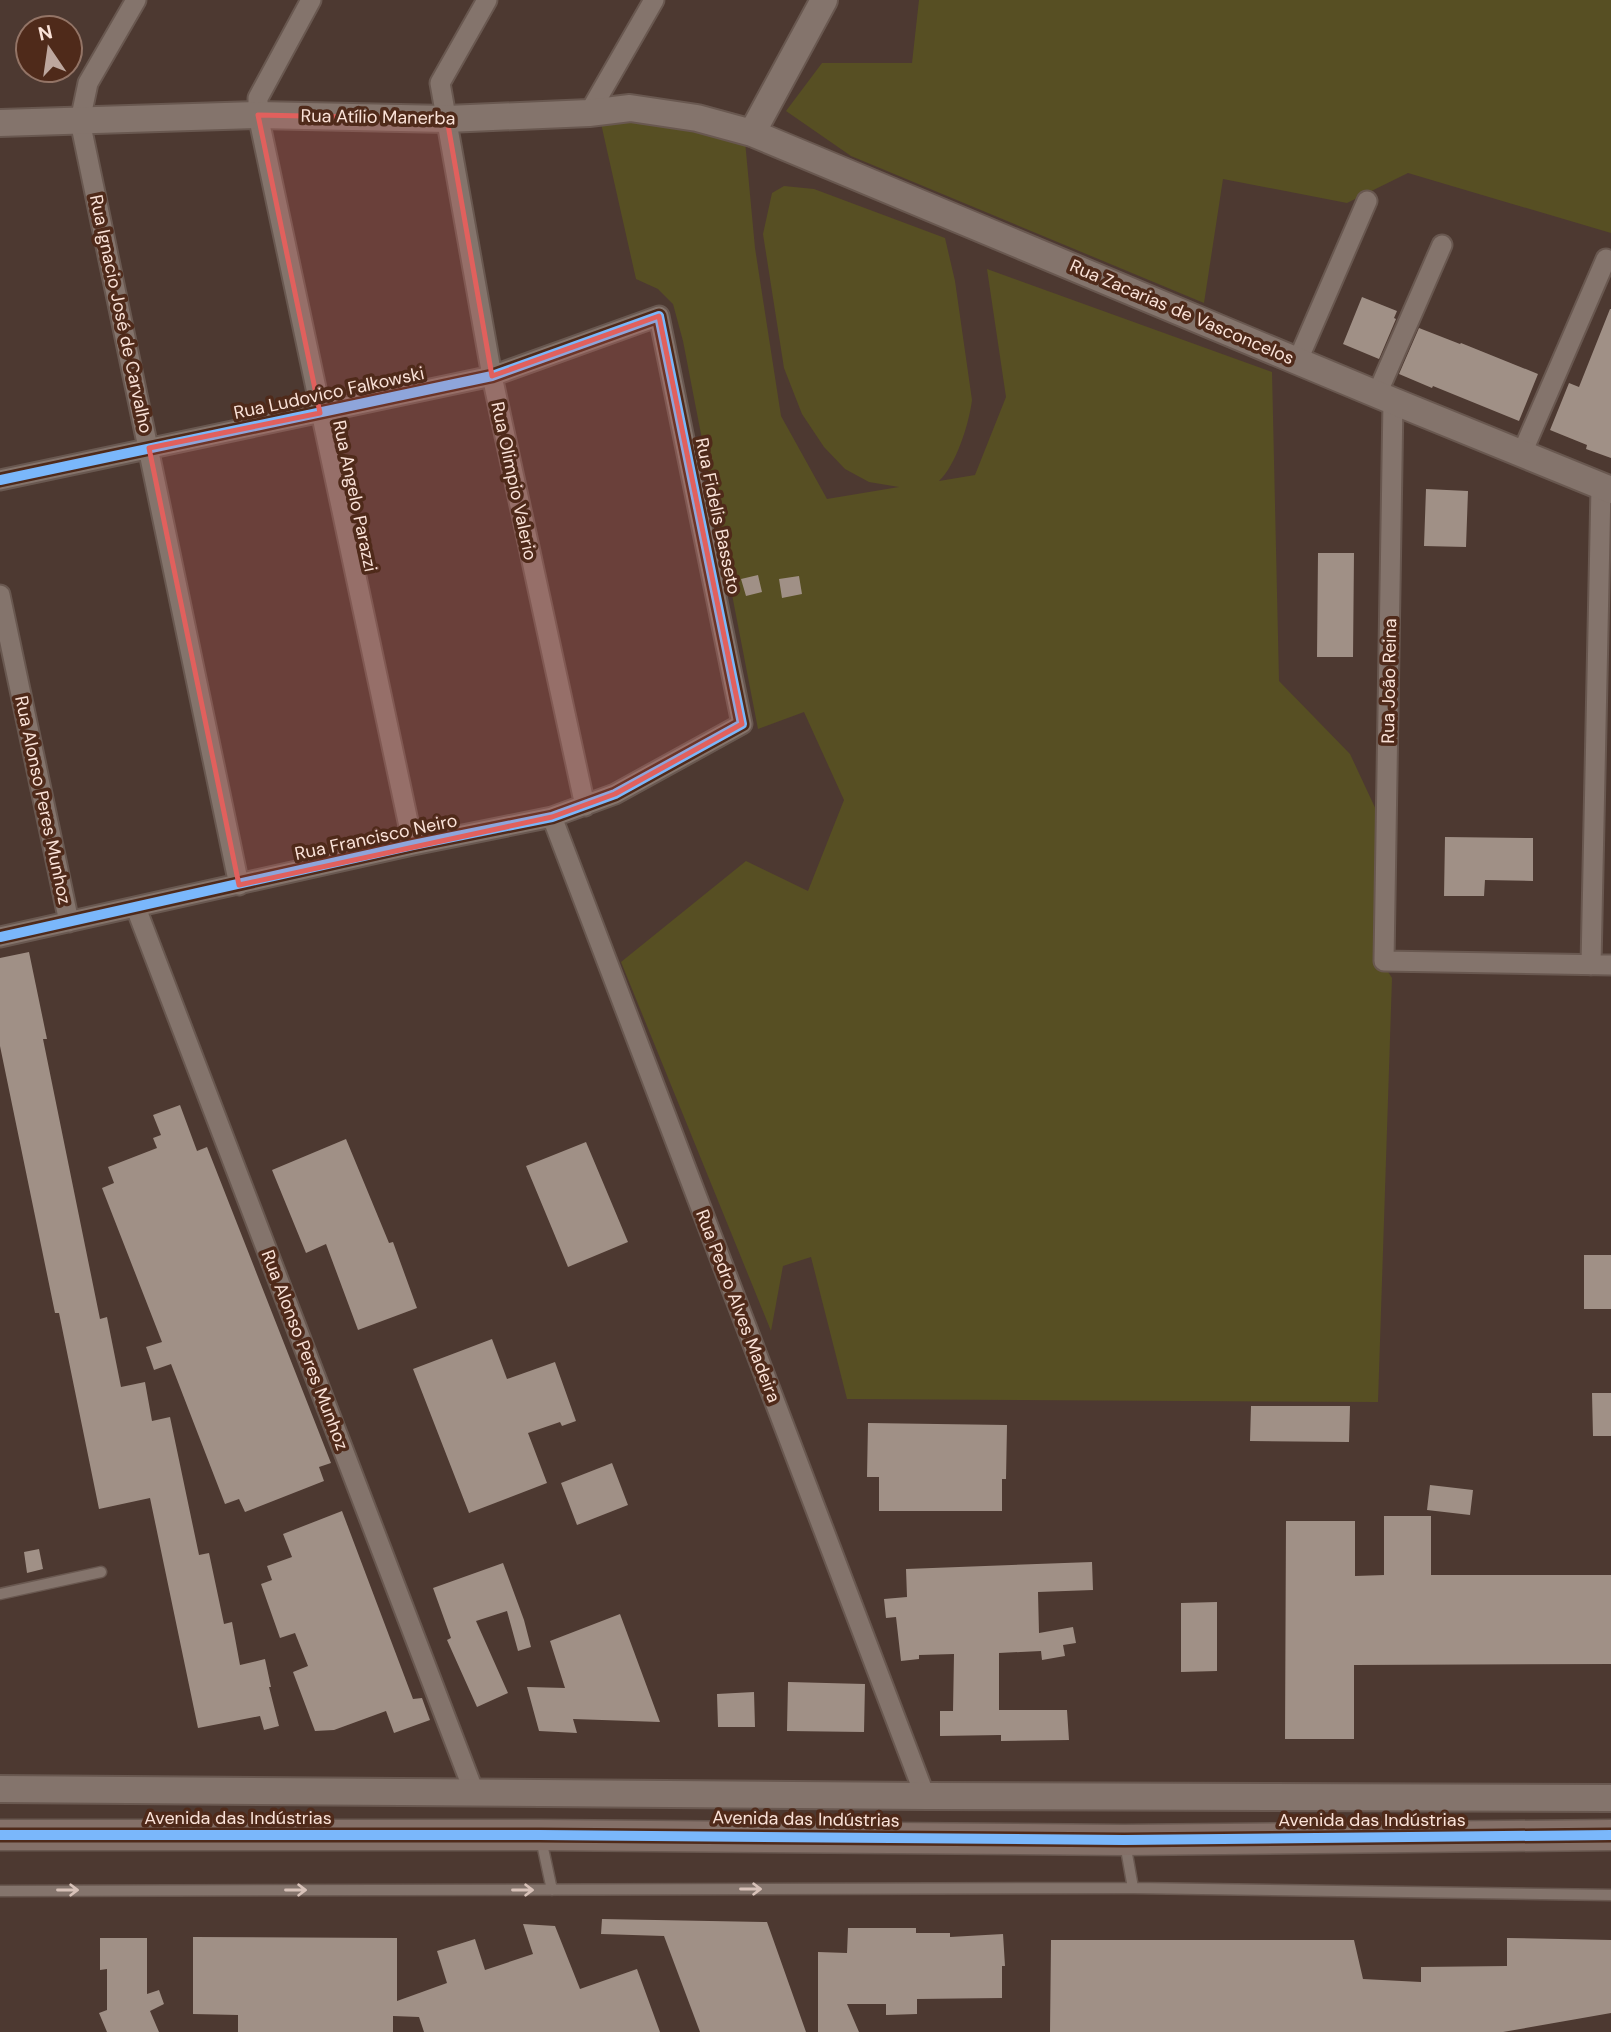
<svg xmlns="http://www.w3.org/2000/svg" width="1611" height="2032" viewBox="0 0 1611 2032" font-family="'DM Sans',sans-serif">
	<style>
		.green { fill: #574f23 }
		.building { fill: #a09086 }
		.lines { fill: none; stroke-linecap: round; stroke-linejoin: round }
		.lane-casing { stroke: #695850; stroke-width: 13 }
		.street-casing { stroke: #695850; stroke-width: 23 }
		.secondary-casing { stroke: #695850; stroke-width: 30 }
		.primary-casing { stroke: #695850; stroke-width: 33 }
		.lane { stroke: #84746c; stroke-width: 10 }
		.street { stroke: #84746c; stroke-width: 19 }
		.secondary { stroke: #84746c; stroke-width: 26 }
		.primary { stroke: #847068; stroke-width: 30 }
		.cycleway-casing { stroke: #4f2a1a; stroke-width: 15 }
		.cycleway { stroke: #7ab7fb; stroke-width: 10 }
		.oneway { stroke: #d7c1b8 }
		.marked { fill: #e1605d; fill-opacity: 0.2; stroke: #e1605d; stroke-width: 5; stroke-linejoin: round }
		.labels { text-anchor: middle; stroke-width: 7; stroke-linejoin: round; paint-order: stroke }
		.street-label { font-size: 18px; fill: #fae2d8; stroke: #4f2a1a }
	</style>
	<rect width="100%" height="100%" fill="#4d3931"/>
	<path class="green" d="M919 0H1611V233L1408 173 1347 203 1223 179 1204 303 851 156 786 111 822 63H912Z
		M677 118 745 141 755 248 781 416 827 499 899 487 869 482 845 469 824 447 802 414 784 368 763 234 772 193 784 186 814 189 945 238 955 281 972 400C969 424 956 465 939 481L975 475 1006 397 987 269 1272 372 1279 681 1350 754 1378 814 1373 948 1392 978 1378 1402 847 1399 811 1257 783 1266 771 1331 621 962 746 861 808 891 844 800 804 712 758 729 683 341 673 304 658 289 636 279 600 119Z"/>
	<path class="building" d="M1362 297 1397 311 1394 318 1396 319 1379 359 1343 344Z
		M1610 309H1611V458L1586 449 1587 445 1550 430 1569 383 1579 387Z
		M1419 328 1460 344 1461 343 1538 374 1519 421 1433 386 1432 388 1399 374Z
		M1426 489 1468 491 1466 547 1424 546Z
		M1318 553H1354L1353 657H1317Z
		M758 575 762 592 746 596 741 579Z
		M799 576 802 594 782 598 779 579Z
		M1445 837 1533 838V881L1485 880 1484 896H1444Z
		M29 952 47 1039H43L100 1319 107 1317 121 1387 145 1382 152 1421 170 1417 199 1555 209 1553 224 1624 232 1622 240 1665 265 1659 271 1687H269L279 1726 264 1730 260 1716 198 1728 150 1498 99 1509 59 1313H55L0 1046V958Z
		M180 1105 197 1151 207 1147 331 1463 319 1467 324 1481 245 1512 239 1499 225 1504 171 1364 154 1370 146 1347 162 1342 102 1188 114 1183 108 1167 157 1148 153 1138 161 1135 153 1115Z
		M346 1139 389 1243 393 1242 417 1308 358 1330 326 1244 306 1253 272 1170Z
		M586 1142 628 1242 568 1267 526 1166Z
		M1584 1255H1611V1309H1584Z
		M492 1339 507 1379 555 1362 576 1421 562 1426 560 1422 528 1433 547 1483 469 1513 413 1369Z
		M1592 1393H1611V1436H1593Z
		M1251 1406H1350L1349 1442 1250 1441Z
		M868 1423 1007 1425 1006 1479H1002V1511H879V1477H867Z
		M612 1463 628 1505 577 1525 561 1483Z
		M1430 1485 1473 1490 1470 1515 1427 1510Z
		M342 1511 413 1699 422 1698 430 1720 394 1733 386 1711 334 1730 315 1731 293 1672 308 1666 295 1633 280 1638 261 1584 272 1580 267 1566 292 1557 283 1534Z
		M1384 1516H1431V1575H1611V1664L1354 1665V1739H1285L1286 1521H1355V1576L1384 1575Z
		M39 1549 43 1569 27 1573 24 1552Z
		M1092 1562 1093 1590 1038 1592 1039 1633 1073 1627 1076 1643 1063 1645 1065 1656 1042 1660 1041 1651 999 1653V1710H1067L1069 1740 1001 1741V1735L940 1736V1711H953L954 1654 919 1655V1659L901 1661 896 1617 886 1618 884 1599 907 1597 906 1569Z
		M503 1563 524 1620 531 1647 518 1651 507 1611 476 1621 508 1693 477 1707 447 1640 451 1638 433 1588Z
		M1217 1602V1671L1181 1672V1603Z
		M620 1614 660 1722 573 1719 577 1733 539 1731 527 1687 565 1688 550 1641Z
		M788 1682 865 1684 864 1732 787 1731Z
		M754 1692 755 1727H718L717 1694Z
		M602 1919 767 1922 806 2032H700L664 1936 601 1934Z
		M523 1924 555 1926 580 1989 637 1969 660 2032H424L419 2017 393 2016V2032H238V2015L193 2014V1937L397 1938V2001L447 1983 437 1951 475 1939 485 1970 533 1954Z
		M848 1928H916V1933H950V1937L1003 1934 1005 1966H1002V1998L917 1999V2014L886 2015V2004H847L859 2032H818V1952L847 1953Z
		M100 1938H147V1994L159 1990 164 2004 150 2011 159 2032H107L99 2013 107 2010V1969L100 1970Z
		M1507 1938 1611 1940V2013L1503 2032H1050L1051 1940H1354L1363 1979 1421 1982V1967L1507 1966Z"/>
	<g class="lines">
		<g class="lane-casing">
			<path id="lane" d="M0 1594 101 1572
				M541 1839 552 1890
				M1125 1843 1133 1888
				M0 1891 1133 1888 1611 1895"/>
		</g>
		<g class="street-casing">
			<path id="street" d="M136 0 88 83 80 121 239 885
				M311 0 258 98V115L413 845
				M487 0 440 83 492 376 585 806
				M589 113 654 0
				M1298 360 1367 201
				M1377 394 1442 245
				M1393 401 1384 961 1611 965
				M1522 453 1606 259
				M0 480 492 376 659 316 742 724 615 794 552 817 413 845 0 937
				M0 595 69 922
				M552 817 925 1796
				M136 908 474 1792
				M1591 965 1601 487"/>
		</g>
		<g class="secondary-casing">
			<path id="secondary" d="M0 123 258 115 447 119 589 113 630 108 697 118 752 133 1393 401 1611 490
				M752 133 824 0
				M0 1789 925 1796 1611 1798"/>
		</g>
		<g class="primary-casing">
			<path id="primary" d="M0 1835H540L1124 1840 1611 1835"/>
		</g>
		<use href="#lane" class="lane"/>
		<use href="#street" class="street"/>
		<use href="#secondary" class="secondary"/>
		<use href="#primary" class="primary"/>
		<g class="cycleway-casing">
			<path id="cycleway" d="M0 480 492 376 659 316 742 724 615 794 552 817 413 845 0 937
				M0 1835H540L1124 1840 1611 1835"/>
		</g>
		<use href="#cycleway" class="cycleway"/>
	</g>
	<defs><path id="oneway-shaft" d="M-6 0H5M1.5-3L5.5 0L1.5 3" fill="none" stroke-width="1.6" stroke-linecap="round" stroke-linejoin="round" transform="scale(1.75)"/></defs>
	<g class="oneway">
		<use href="#oneway-shaft" transform="translate(751 1889)"/>
		<use href="#oneway-shaft" transform="translate(68 1890)"/>
		<use href="#oneway-shaft" transform="translate(296 1890)"/>
		<use href="#oneway-shaft" transform="translate(523 1890)"/>
	</g>
	<path class="marked" d="M258 115 447 119 492 376 659 316 742 724 615 794 552 817 239 885 149 448 320 413Z"/>
	<g class="labels">
		<g class="street-label">
			<text transform="translate(378 117) rotate(1)" y="6">Rua Atílio Manerba</text>
			<text transform="translate(1182 312) rotate(23)" y="6">Rua Zacarias de Vasconcelos</text>
			<text transform="translate(121 314) rotate(78)" y="6">Rua Ignacio José de Carvalho</text>
			<text transform="translate(329 393) rotate(-12)" y="6">Rua Ludovico Falkowski</text>
			<text transform="translate(514 481) rotate(78)" y="6">Rua Olimpio Valerio</text>
			<text transform="translate(355 496) rotate(78)" y="6">Rua Angelo Parazzi</text>
			<text transform="translate(718 516) rotate(78)" y="6">Rua Fidelis Basseto</text>
			<text transform="translate(1389 681) rotate(-89)" y="6">Rua João Reina</text>
			<text transform="translate(43 800) rotate(78)" y="6">Rua Alonso Peres Munhoz</text>
			<text transform="translate(376 837) rotate(-12)" y="6">Rua Francisco Neiro</text>
			<text transform="translate(738 1306) rotate(69)" y="6">Rua Pedro Alves Madeira</text>
			<text transform="translate(305 1350) rotate(69)" y="6">Rua Alonso Peres Munhoz</text>
			<text x="238" y="1824">Avenida das Indústrias</text>
			<text transform="translate(806 1819) rotate(1)" y="6">Avenida das Indústrias</text>
			<text x="1372" y="1826">Avenida das Indústrias</text>
		</g>
	</g>
	<g transform="translate(49 49) rotate(347)"><circle r="33" fill="#4f2a1a" stroke="#937466" stroke-width="2"/>
	<path d="M0-5L12 26L0 18L-12 26Z" fill="#bda79e"/>
	<text y="-10" font-size="19" font-weight="bold" text-anchor="middle" fill="#fae2d8">N</text>
	</g>
</svg>
